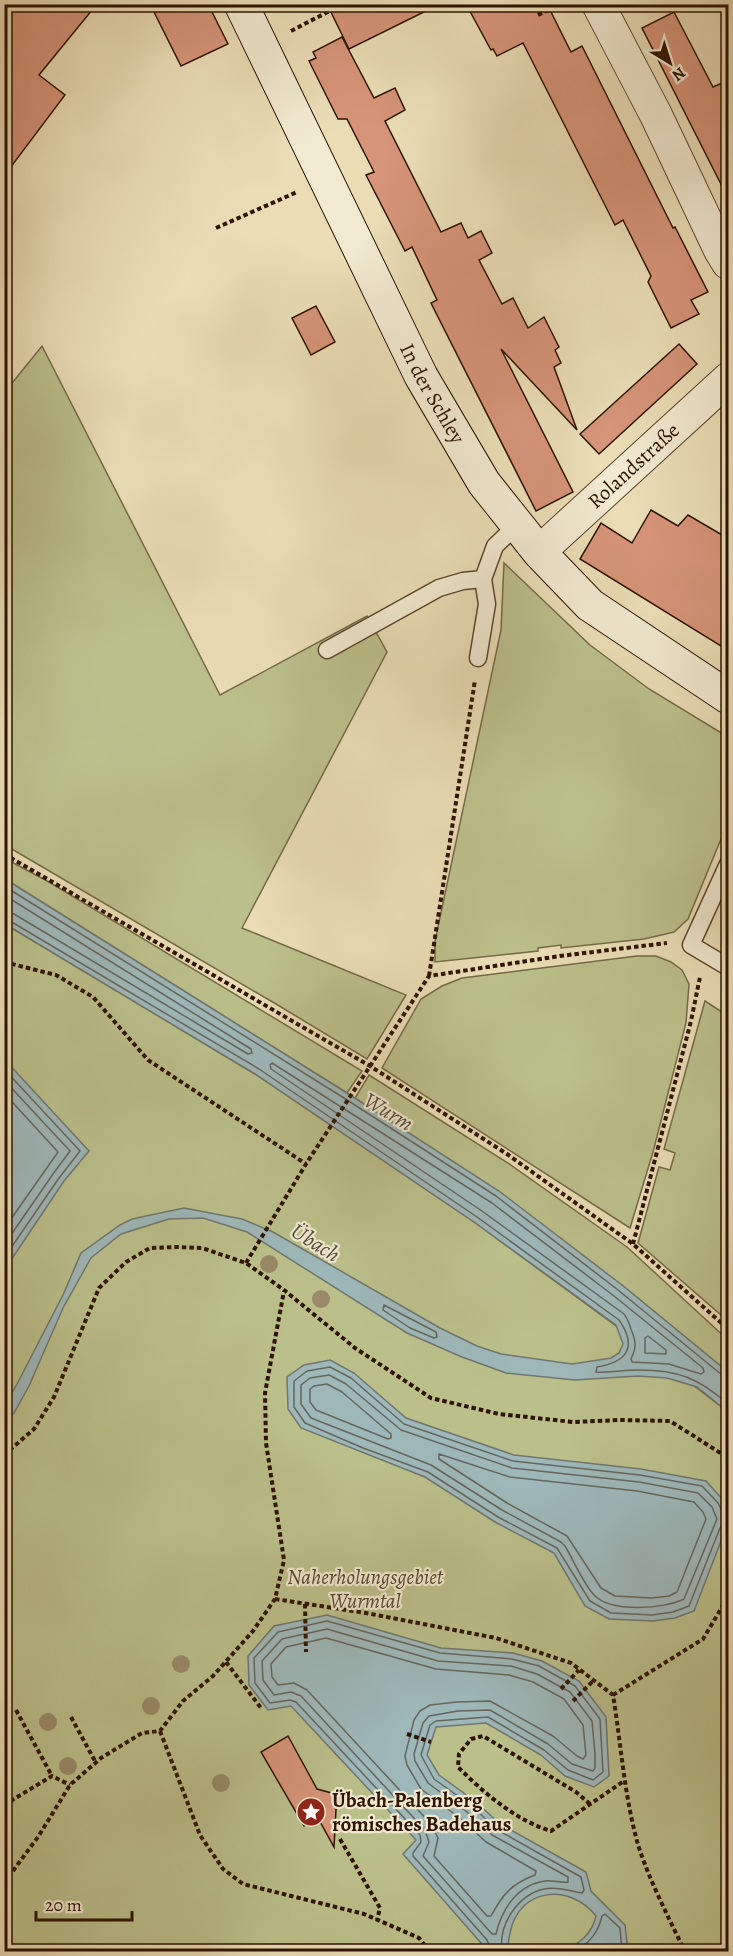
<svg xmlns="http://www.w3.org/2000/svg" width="733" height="1956" viewBox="0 0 733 1956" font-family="Alegreya,serif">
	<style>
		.green { fill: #bbc08b; stroke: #746a46; stroke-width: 1.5 }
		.water { fill: #9eb8ba; stroke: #717670; stroke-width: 1.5 }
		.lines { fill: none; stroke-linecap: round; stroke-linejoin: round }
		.shore { stroke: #66665d; stroke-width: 1.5 }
		.building { fill: #d69478; stroke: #2e1300; stroke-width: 1.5 }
		.lane-casing { stroke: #5d462e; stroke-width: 19 }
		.street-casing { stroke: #5d462e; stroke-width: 34 }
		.secondary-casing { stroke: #2e1300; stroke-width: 35 }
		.path { stroke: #2e1300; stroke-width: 4; stroke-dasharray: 4.5 3; stroke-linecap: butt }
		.lane { stroke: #f1e9d0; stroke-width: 16 }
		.street { stroke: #f1e9d0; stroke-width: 32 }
		.secondary { stroke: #f1e9d0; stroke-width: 33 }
		.tree { fill: #9a8a69 }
		.labels { text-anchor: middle; stroke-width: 4.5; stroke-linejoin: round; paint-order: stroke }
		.street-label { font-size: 21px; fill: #2e1300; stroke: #f1e9d0 }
		.park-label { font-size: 21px; font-style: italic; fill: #58472a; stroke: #f1e9d0 }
		.poi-label { font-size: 21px; font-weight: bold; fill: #2e1300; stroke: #f1e9d0; text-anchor: start }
		.water-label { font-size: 22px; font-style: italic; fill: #554d41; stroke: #f1e9d0 }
	</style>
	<rect width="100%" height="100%" fill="#eaddb6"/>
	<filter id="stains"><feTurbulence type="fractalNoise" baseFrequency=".00333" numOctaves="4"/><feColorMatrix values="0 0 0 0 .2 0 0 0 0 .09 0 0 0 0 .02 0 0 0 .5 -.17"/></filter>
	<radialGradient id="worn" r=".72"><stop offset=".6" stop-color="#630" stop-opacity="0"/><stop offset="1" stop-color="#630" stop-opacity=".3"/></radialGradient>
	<path class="green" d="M42 346 220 695 367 616 387 652 242 928 406 995 367 1059 276 1004 5 845 4 393Z
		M504 563 590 645 649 689 728 737V822L688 919 674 932 644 939 561 948V945L538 948V951L435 962V941L501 630Z
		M4 858 49 882 362 1071 347 1093 5 879Z
		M5 924 255 1074 474 1222 627 1334 728 1412V1951L5 1952Z
		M637 956H656L671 962 682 970 689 984 686 1023 653 1152 630 1228 382 1068 421 999 442 986 462 978Z
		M705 1001 728 1016V1321L638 1243 659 1167 670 1170 675 1153 664 1149Z
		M369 1075 508 1163 627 1247 728 1340V1372L622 1285 355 1098Z"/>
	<path class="water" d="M5 879 347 1093 499 1191 622 1285 728 1372V1412L697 1387 667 1378 638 1376 575 1380 506 1373 462 1357 407 1333 247 1232 203 1218 169 1219 121 1234 91 1258 63 1308 29 1386 14 1413 5 1420V1404L16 1386 63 1295 81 1253 120 1225 132 1219 184 1208 242 1219 273 1232 440 1328 477 1346 501 1354 572 1364 611 1358 619 1353 623 1344 616 1325 474 1222 255 1074 5 924Z
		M5 1060 89 1151 64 1181 5 1269Z
		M330 1360 354 1373 406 1418 514 1455 641 1469 706 1481 724 1501 728 1523 694 1611 675 1618 653 1621 609 1619 585 1606 554 1553 495 1522 425 1477 301 1428 288 1409 287 1377 304 1365Z
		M327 1615 441 1648 513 1653 542 1661 579 1681 606 1717 609 1776 594 1787 565 1776 541 1755 486 1723 436 1727 427 1755 439 1775 476 1802 500 1824 586 1872 591 1891 625 1925 628 1951H564C580 1943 592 1934 596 1916 570 1883 519 1887 510 1933 509 1939 507 1945 509 1951H488L403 1854 416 1840 291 1706 268 1710 249 1685 248 1656 274 1626Z"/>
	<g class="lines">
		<path class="shore" d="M4 886 344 1098 496 1196 618 1290 722 1375 728 1376
			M4 895 251 1049 252 1053 248 1054 14 914 4 912
			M4 920 10 921 259 1069 477 1217 619 1320C638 1347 627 1362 597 1367L596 1372C610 1373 624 1370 638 1370 679 1370 698 1378 728 1404
			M272 1063 492 1203 614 1296 703 1368 704 1372 701 1374 669 1364 632 1362 631 1359C637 1346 636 1342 631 1329 629 1323 628 1319 624 1314L482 1211 271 1069 270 1065Z
			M4 1069 80 1151 59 1178 4 1258
			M4 1080 70 1151 53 1174 4 1245
			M4 1093 58 1152 4 1229
			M384 1305 436 1332 437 1337 434 1338 410 1328 383 1310Z
			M648 1336 666 1350V1354L645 1353V1338Z
			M329 1375 346 1384 401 1430 512 1468 639 1482 698 1493 712 1507 717 1519 684 1599C664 1609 611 1613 594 1595 583 1583 574 1561 565 1546L561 1542 502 1510 431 1465 311 1418 301 1404V1385L310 1378Z
			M327 1384 342 1392 391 1434V1438L388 1439 316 1410 310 1402V1389L314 1386Z
			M439 1454 510 1477 637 1491 694 1502 703 1512 706 1519 677 1592 669 1596 652 1598 615 1596 601 1588 567 1536 507 1503 439 1459Z
			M728 1513 722 1511 718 1503 702 1486 640 1475 513 1461 404 1424 351 1378 330 1367 307 1371 294 1381V1407L305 1423 363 1448 428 1472 498 1517 557 1548 590 1601 611 1613 652 1615 673 1612 689 1606 720 1528 724 1525 728 1524
			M327 1629 438 1661 511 1666 537 1674 570 1692 592 1721 595 1754V1768L593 1771 572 1764 548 1744 490 1710 458 1711 429 1716 423 1723 414 1754 415 1761 428 1783 467 1812 492 1835 568 1877V1882C561 1883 552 1880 545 1881 517 1885 502 1909 496 1934H492L423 1856 429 1842 425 1830 301 1696 291 1692 274 1695 263 1680 262 1661 282 1639Z
			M326 1638 436 1669 509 1675 533 1682 564 1699 583 1725 586 1755 583 1759 577 1756 553 1736 490 1701 457 1702 430 1705 420 1711 414 1720 405 1756 407 1765 421 1789 461 1819 486 1842 536 1871 535 1875C511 1884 503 1894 491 1916H487L434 1856 438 1838 431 1824 307 1690 294 1683 278 1685 272 1677 271 1664 286 1647Z
			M492 1952 487 1940 413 1856V1853L421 1842 420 1835 296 1702 290 1700 270 1703 255 1683 254 1658 278 1632 327 1621 440 1653 512 1659 539 1666 575 1686 600 1719 603 1772 593 1780 568 1770 544 1750 488 1717 436 1721 430 1725 421 1755 434 1779 472 1806 496 1829 581 1877 584 1890 582 1893C571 1891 555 1886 544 1889 518 1895 498 1924 502 1952
			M575 1952C590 1942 598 1933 602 1916L605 1914 620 1928 622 1952"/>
	</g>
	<path class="building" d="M4 4H97L39 75 65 95 4 176Z
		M150 4H208L228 44 181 66Z
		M327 4H440L349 49Z
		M466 4H547L571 52 582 46 673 228 675 227 708 292 691 300 699 314 671 328 648 282 651 276 623 220 615 225 523 43 497 56 493 49 491 50Z
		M674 12 713 87 729 80V200L642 28Z
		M342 37 374 98 395 88 405 110 385 121 441 232 461 223 468 238 481 231 492 253 479 260 502 304 513 298 528 328 544 317 559 347 555 350 561 363 554 367 577 430 501 349 573 492 536 511 431 303 437 300 412 247 405 251 366 175 374 172 347 119H338L309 61 316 58 313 52Z
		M316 306 335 342 311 355 292 318Z
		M679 344 697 364 599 454 580 434Z
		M651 510 678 526 688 515 729 539V651L580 559 601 523 632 543Z
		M288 1736 317 1789 354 1799 336 1809 334 1847 318 1818 304 1826 261 1752Z"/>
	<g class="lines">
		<g class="lane-casing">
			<path id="lane" d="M327 650 439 588 463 581 483 579
				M478 658 487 604 483 579 495 546 517 525
				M728 864 691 945 728 967"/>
		</g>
		<g class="street-casing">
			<g id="street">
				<path d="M598 4 656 115 720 250 728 263"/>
				<path id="s1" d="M539 552 728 379"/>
			</g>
		</g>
		<g class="secondary-casing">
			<g id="secondary">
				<path id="s2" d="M241 4 421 376 484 483 539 552 590 605 728 697"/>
			</g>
		</g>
		<path class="path" d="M538 15 560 4
			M291 31 343 4
			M216 228 297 192
			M4 854 370 1066 507 1154 633 1244 728 1329
			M4 962 56 975 93 997 148 1060 306 1164
			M429 976 475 680
			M633 1244 691 1021 700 977
			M246 1263 306 1164 429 976 560 956 667 943
			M4 1455 34 1429 54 1397 99 1288 126 1262 150 1248 177 1247 202 1248 246 1263 284 1290 355 1348 431 1398 499 1414 573 1422 620 1420 670 1421 722 1454 728 1463
			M275 1599 366 1613 496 1638 571 1663 613 1695C621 1744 624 1793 637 1841 647 1876 669 1918 685 1952
			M305 1604 306 1652
			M226 1662 261 1708
			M561 1689 579 1670
			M613 1695 703 1639 728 1597
			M573 1701 593 1681
			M16 1710 52 1776
			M71 1717 96 1763
			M160 1731 200 1835 223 1869 243 1884 364 1914 419 1938 430 1952
			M407 1734 431 1742
			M590 1804 576 1792 483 1736 471 1739 459 1754 458 1767C484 1793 515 1820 551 1831L624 1781
			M4 1805 52 1776 70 1785
			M340 1839 380 1908 377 1920
			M4 1883 38 1837 70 1785 101 1758 142 1733 160 1731 183 1701 213 1676 253 1631 275 1599 284 1560 266 1443 265 1393 284 1291"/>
		<use href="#lane" class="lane"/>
		<use href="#street" class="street"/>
		<use href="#secondary" class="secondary"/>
	</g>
	<g class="tree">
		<circle cx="269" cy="1264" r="9"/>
		<circle cx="321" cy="1299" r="9"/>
		<circle cx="181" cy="1664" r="9"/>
		<circle cx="151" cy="1706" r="9"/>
		<circle cx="48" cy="1722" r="9"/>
		<circle cx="68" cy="1766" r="9"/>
		<circle cx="221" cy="1783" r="9"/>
	</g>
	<defs>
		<g id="sight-disc" transform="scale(1.5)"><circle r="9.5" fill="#8f2418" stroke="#f1e9d0"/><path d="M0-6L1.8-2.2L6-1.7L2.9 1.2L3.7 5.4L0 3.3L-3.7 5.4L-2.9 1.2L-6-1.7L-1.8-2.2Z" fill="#fff"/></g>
	</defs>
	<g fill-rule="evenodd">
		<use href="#sight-disc" x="311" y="1812"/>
	</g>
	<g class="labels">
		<g class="street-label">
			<text dy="7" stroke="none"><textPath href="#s2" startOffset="434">In der Schley</textPath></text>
			<text dy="7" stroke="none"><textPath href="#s1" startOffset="128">Rolandstraße</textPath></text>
		</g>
		<g class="park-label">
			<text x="365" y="1584">Naherholungsgebiet<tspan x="365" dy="24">Wurmtal</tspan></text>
		</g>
		<g class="poi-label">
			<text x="332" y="1807">Übach-Palenberg<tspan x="332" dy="24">römisches Badehaus</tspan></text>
		</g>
		<g class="water-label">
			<text transform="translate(389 1111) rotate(31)" y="8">Wurm</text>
			<text transform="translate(316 1242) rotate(32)" y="8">Übach</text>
		</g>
	</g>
	<rect width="733" height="1956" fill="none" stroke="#eaddb6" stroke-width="24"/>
	<rect x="6" y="6" width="721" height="1944" fill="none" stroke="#2e1300" stroke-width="3"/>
	<rect x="12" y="12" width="709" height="1932" fill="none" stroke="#2e1300" stroke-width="1.5"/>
	<g transform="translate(670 63) rotate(142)" stroke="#f1e9d0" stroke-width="4.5" paint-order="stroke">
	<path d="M0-4.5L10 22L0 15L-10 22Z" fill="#2e1300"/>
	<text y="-9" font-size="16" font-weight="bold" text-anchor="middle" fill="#2e1300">N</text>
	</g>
	<path d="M36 1911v9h96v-9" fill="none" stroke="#2e1300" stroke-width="3"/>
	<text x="45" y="1911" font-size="18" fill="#2e1300" stroke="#f1e9d0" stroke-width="4.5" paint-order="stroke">20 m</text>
	<rect width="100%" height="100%" filter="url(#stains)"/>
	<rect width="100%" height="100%" fill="url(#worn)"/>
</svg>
